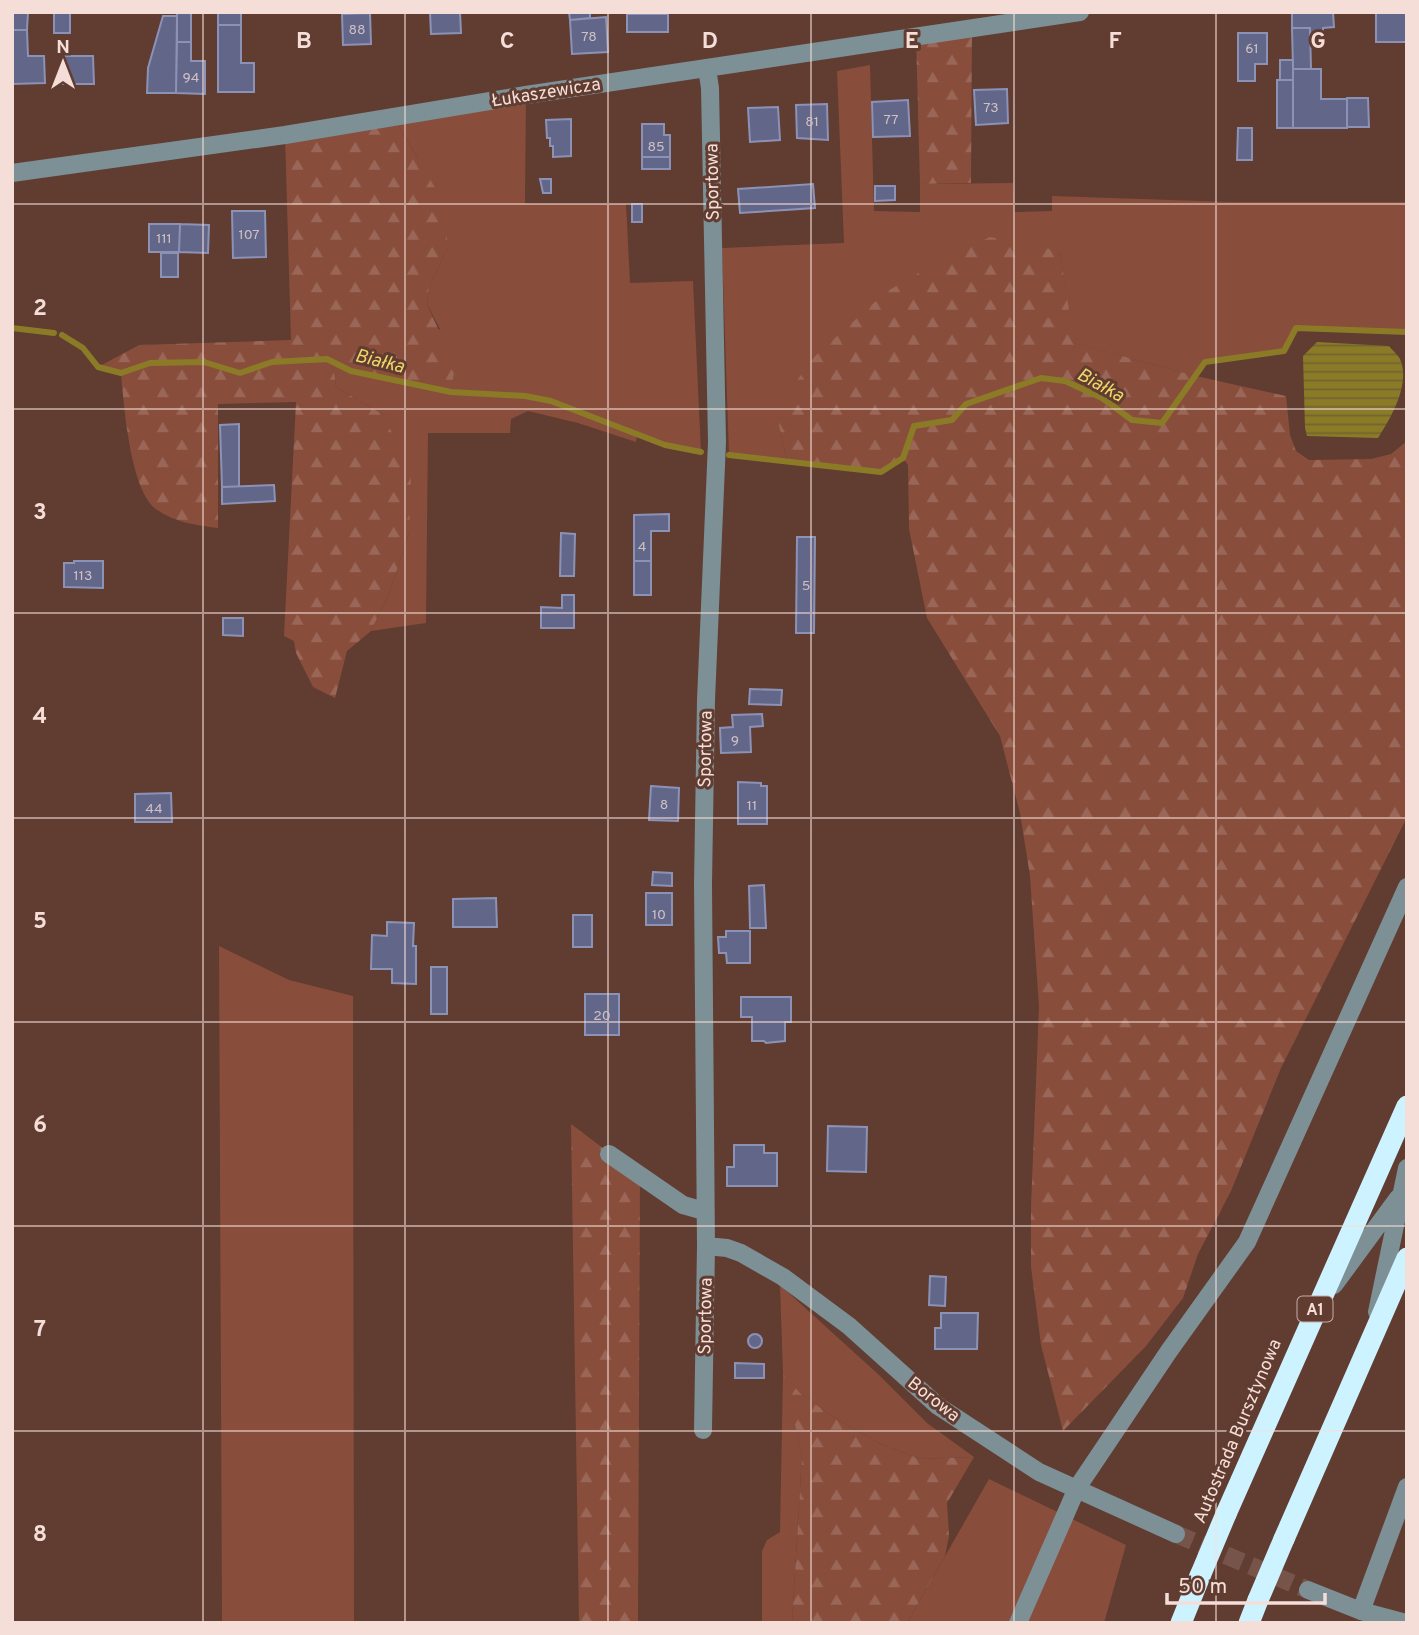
<svg xmlns="http://www.w3.org/2000/svg" width="1419" height="1635" viewBox="0 0 1419 1635" font-family="Overpass,sans-serif">
	<style>
		.green { fill: #894d3b }
		.forest { fill: url(#forest-firs) }
		.water { fill: url(#water-rules) }
		.lines { fill: none; stroke-linecap: round; stroke-linejoin: round }
		.stream { stroke: #8b7b27; stroke-width: 6 }
		.building { fill: #626789; stroke: #8c92b6; stroke-width: 2 }
		.minor-tunnel { stroke: #76544a; stroke-width: 18; stroke-dasharray: 18 9; stroke-linecap: butt }
		.minor { stroke: #7c9096; stroke-width: 18 }
		.highway { stroke: #ccf3ff; stroke-width: 21 }
		.highway-bridge { stroke: #ccf3ff; stroke-width: 21 }
		.grid { fill: none; stroke: #f5ded7; stroke-width: 2; stroke-opacity: 0.55 }
		.labels { text-anchor: middle; stroke-width: 6; stroke-linejoin: round; paint-order: stroke }
		.number-label { font-size: 14px; fill: #d0c0c4 }
		.shield { fill: #603c31; stroke: #c8ada5; stroke-width: 2 }
		.shield-label { font-size: 16px; font-weight: bold; fill: #f5ded7 }
		.street-label { font-size: 18px; fill: #f5ded7; stroke: #603c31 }
		.water-label { font-size: 19px; font-style: italic; fill: #eed768; stroke: #603c31 }
		.grid-label { font-size: 23px; text-anchor: middle; font-weight: bold; fill: #f5ded7; stroke: #603c31; stroke-width: 6; stroke-linejoin: round; paint-order: stroke }
	</style>
	<defs>
		<pattern id="forest-firs" width="22" height="20" patternUnits="userSpaceOnUse" patternTransform="scale(1.75)"><rect width="22" height="20" fill="#894d3b"/><path d="M5 1l3.5 6h-7zM16 11l3.5 6h-7z" fill="#9a6657"/></pattern>
		<pattern id="water-rules" width="6" height="5" patternUnits="userSpaceOnUse" patternTransform="scale(1.75)"><rect width="6" height="5" fill="#8b7b27"/><path d="M0 2.5h6" fill="none" stroke="#716531"/></pattern>
	</defs>
	<rect width="100%" height="100%" fill="#603c31"/>
	<path class="green" d="M870 65 874 211 920 212V184L1013 183 1015 212 1052 211V196L1231 202H1407V332L1296 328 1284 351 1205 362 1196 376 1073 343 1060 251 779 426 787 460 729 455 722 248 844 243 837 71Z
		M526 95 525 204H626L630 283 693 281 701 452 665 445 637 435 636 442 578 423 528 411 511 419 510 433H428L426 623 371 631 390 591 409 533 384 415 336 387 334 371 327 359 351 371 440 329 427 304 429 287 448 247 417 157 393 117Z
		M219 946 289 980 353 996 354 1623H222Z
		M780 1285 879 1375 927 1423 974 1457 920 1459 881 1444 833 1417 800 1393 784 1375 802 1455 792 1623H762V1551L767 1540 780 1532 783 1373Z
		M989 1479 1126 1545 1104 1623H907Z"/>
	<path class="forest" d="M972 28 971 183 920 184 916 36Z
		M393 117 443 201 448 247 429 287 427 304 455 366 451 392 351 371 328 360 334 371 336 387 384 415 411 476 409 533 390 591 371 631 347 651 335 698 313 687 296 653 294 641 284 636 296 402 218 404V528C196 525 175 523 156 509 130 490 124 405 121 374L98 367 139 345 291 340 285 135Z
		M990 237 1060 251 1074 343 1196 376 1286 396 1290 435 1296 451 1309 460 1371 459 1391 454 1407 441V817L1281 1068 1231 1191 1198 1254 1183 1298 1146 1346 1063 1431 1041 1345 1031 1267V1206L1039 1007 1030 876 1020 813 1000 736 927 618 909 529 908 465 903 458 881 472 787 460 779 426 783 400 814 357 886 292 951 254Z
		M571 1124 640 1176 638 1623H579Z
		M783 1373 800 1393 833 1417 881 1444 920 1459 974 1457 947 1503 949 1536 945 1556 907 1623H792L802 1455Z"/>
	<path class="water" d="M1317 342 1389 346C1392 350 1398 355 1400 359 1411 383 1391 418 1378 438L1307 436 1305 428 1303 356Z"/>
	<g class="lines">
		<path class="stream" d="M12 328 54 333
			M62 335 83 348 98 367 121 373 150 363 204 362 240 373 272 362 327 359 351 371 451 392 525 396 551 401 665 445 701 452
			M729 455 881 472 903 458 914 426 952 420 966 404 1041 378 1065 381 1102 398 1132 420 1162 423 1205 362 1284 351 1296 328 1407 332"/>
	</g>
	<path class="building" d="M12 12H28L27 30H12Z
		M54 12H70V33H54Z
		M177 12H191V42H177Z
		M218 12H241V25H218Z
		M430 12H460L461 33 431 34Z
		M569 12H590V18L570 20Z
		M1292 12H1333L1334 27 1323 28V37H1310V28H1292Z
		M1376 12H1407V42H1376Z
		M370 13 371 44 343 45 342 14Z
		M627 14H668V32H627Z
		M163 16H177L176 93H147L148 68Z
		M606 17 608 52 572 54 570 20Z
		M218 25H241V63H254V92H218Z
		M1292 28H1310L1311 69H1293Z
		M12 30H27L28 56H44L45 83 12 84Z
		M1238 33H1267V64H1255V81H1238Z
		M177 42H191V61H205V94L176 93Z
		M63 56H93L94 84H63Z
		M1280 60H1293V80H1280Z
		M1293 69H1321V99H1347V128H1293Z
		M1277 80H1293V128H1277Z
		M1007 89 1008 123 976 125 974 90Z
		M1347 98H1368L1369 127H1347Z
		M908 100 910 136 873 137 872 102Z
		M827 104 828 140 797 138 796 105Z
		M778 107 780 140 750 142 748 108Z
		M571 119V156L553 157V146H550V138H547L546 120Z
		M642 124H664V135H670V157H642Z
		M1238 128H1252V160H1237Z
		M642 157H670V169H642Z
		M540 179H551V193H543Z
		M813 184 815 208 740 213 738 189Z
		M875 186H895V200L875 201Z
		M632 204H642V222H632Z
		M232 211H265L266 257 233 258Z
		M149 224H180L179 252H149Z
		M180 224 209 225 208 253 179 252Z
		M161 253H178V277H161Z
		M239 424V487H222L220 425Z
		M274 485 275 501 222 504V487Z
		M669 514V531H651V561H634V515Z
		M561 533 575 534 574 576H560Z
		M797 537H815L814 633H796Z
		M74 561H103V588L64 587V563H74Z
		M634 561H651V595H634Z
		M562 595H574V628H541V607L562 608Z
		M223 618H243V636L223 635Z
		M750 689 782 690 781 705 749 704Z
		M762 714 763 726 750 727 751 752 721 753 720 728 733 727 732 715Z
		M738 782 761 783V786H767V824H738Z
		M651 786 679 788 678 821 649 820Z
		M171 793 172 822H135V794Z
		M653 872 672 873V886L652 885Z
		M764 885 766 928H750L749 886Z
		M646 893H672V925H646Z
		M496 898 497 927H453V899Z
		M573 915H592V947H573Z
		M387 922 414 923 413 946H416V984L392 983V969H371L372 935 387 936Z
		M726 931H750V963H727L726 953H719L718 937H726Z
		M431 967H447V1014H431Z
		M585 994H619V1035H585Z
		M741 997H791V1022H785V1041L766 1043 764 1041H752V1017H741Z
		M828 1126 867 1127 866 1172 827 1171Z
		M734 1145H764V1153H777V1186H727V1167H734Z
		M930 1276 946 1277 945 1306 929 1305Z
		M941 1313H978L977 1349H935V1328H941Z
		M748 1341a7 7 0 1 1 14 0a7 7 0 1 1-14 0Z
		M735 1363 764 1364V1378H735Z"/>
	<g class="lines">
		<path class="minor-tunnel" d="M1176 1534 1308 1590"/>
		<path class="minor" d="M12 173 285 135 526 95 1080 12
			M609 1154 683 1205 704 1211
			M706 1246 727 1248 741 1253 783 1277 849 1326 938 1406 1039 1472 1176 1534
			M1334 1285 1398 1198
			M1377 1312 1407 1168
			M703 1430 706 1246 703 884 706 700 717 442 710 88 707 68
			M1308 1590 1361 1611 1406 1623
			M1361 1611 1407 1487
			M1018 1623 1077 1488 1169 1351 1247 1242 1407 887"/>
		<path class="highway" d="M1226 1514 1407 1106
			M1284 1539 1407 1258
			M1181 1623 1200 1576
			M1249 1623 1258 1600"/>
		<path class="highway-bridge" d="M1200 1576 1226 1514
			M1258 1600 1284 1539"/>
	</g>
	<path class="grid" d="M203 12V1623M405 12V1623M608 12V1623M811 12V1623M1014 12V1623M1216 12V1623M12 204H1407M12 409H1407M12 613H1407M12 818H1407M12 1022H1407M12 1226H1407M12 1431H1407"/>
	<g class="labels">
		<g class="number-label">
			<text x="357" y="34">88</text>
			<text x="589" y="41">78</text>
			<text x="1252" y="53">61</text>
			<text x="191" y="82">94</text>
			<text x="991" y="112">73</text>
			<text x="891" y="124">77</text>
			<text x="812" y="126">81</text>
			<text x="656" y="151">85</text>
			<text x="249" y="239">107</text>
			<text x="164" y="243">111</text>
			<text x="642" y="551">4</text>
			<text x="83" y="580">113</text>
			<text x="806" y="590">5</text>
			<text x="735" y="745">9</text>
			<text x="664" y="809">8</text>
			<text x="752" y="810">11</text>
			<text x="154" y="813">44</text>
			<text x="659" y="919">10</text>
			<text x="602" y="1020">20</text>
		</g>
		<rect class="shield" x="1297.5" y="1296.5" width="35" height="25" rx="5"/>
		<g class="shield-label">
			<text x="1315" y="1315">A1</text>
		</g>
		<g class="street-label">
			<text transform="translate(546 92) rotate(-9)" y="6">Łukaszewicza</text>
			<text transform="translate(712 182) rotate(-91)" y="6">Sportowa</text>
			<text transform="translate(705 749) rotate(-89)" y="6">Sportowa</text>
			<text transform="translate(705 1316) rotate(-89)" y="6">Sportowa</text>
			<text transform="translate(934 1399) rotate(38)" y="6">Borowa</text>
			<text transform="translate(1237 1431) rotate(-67)" y="6">Autostrada Bursztynowa</text>
		</g>
		<g class="water-label">
			<text transform="translate(380 360) rotate(14)" y="7">Białka</text>
			<text transform="translate(1101 384) rotate(29)" y="7">Białka</text>
		</g>
	</g>
	<g class="grid-label">
		<text x="304" y="48">B</text>
		<text x="507" y="48">C</text>
		<text x="710" y="48">D</text>
		<text x="912" y="48">E</text>
		<text x="1115" y="48">F</text>
		<text x="1318" y="48">G</text>
		<text x="40" y="315">2</text>
		<text x="40" y="519">3</text>
		<text x="40" y="723">4</text>
		<text x="40" y="928">5</text>
		<text x="40" y="1132">6</text>
		<text x="40" y="1336">7</text>
		<text x="40" y="1541">8</text>
	</g>
	<rect width="1419" height="1635" fill="none" stroke="#f5ded7" stroke-width="28"/>
	<g transform="translate(63 63)" stroke="#603c31" stroke-width="5" paint-order="stroke">
	<path d="M0-5L12 26L0 18L-12 26Z" fill="#f5ded7"/>
	<text y="-10" font-size="19" font-weight="bold" text-anchor="middle" fill="#f5ded7">N</text>
	</g>
	<path d="M1167 1593v10h158v-10" fill="none" stroke="#f5ded7" stroke-width="3.5"/>
	<text x="1178" y="1593" font-size="21" fill="#f5ded7" stroke="#603c31" stroke-width="5" paint-order="stroke">50 m</text>
</svg>
